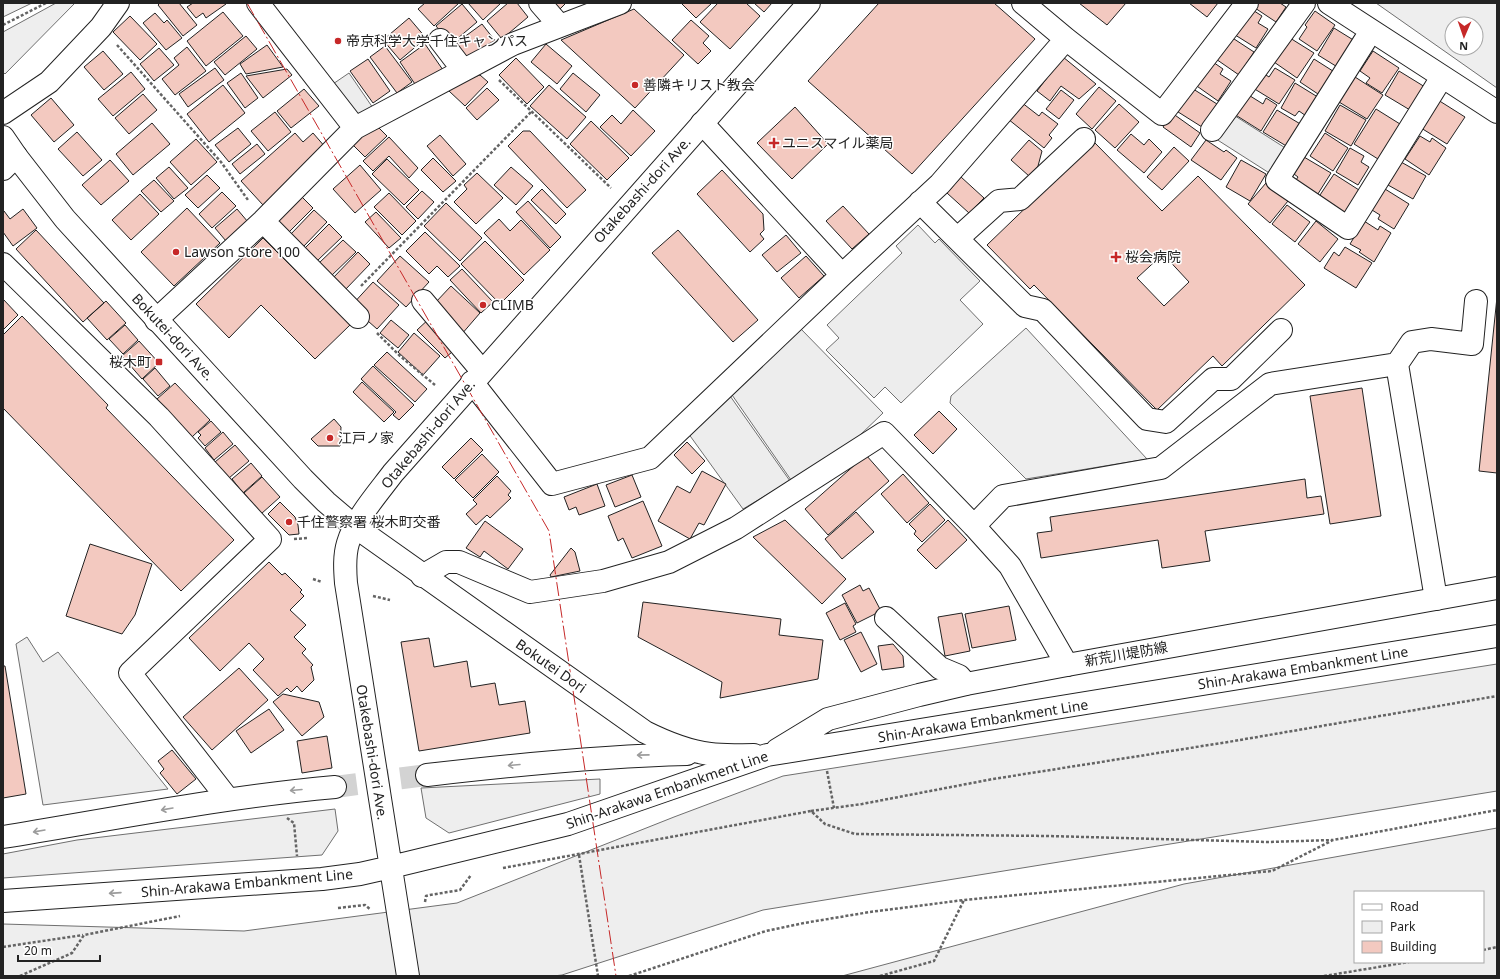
<svg xmlns="http://www.w3.org/2000/svg" width="1500" height="979" viewBox="0 0 1500 979" font-family="'Noto Sans','Noto Sans JP',sans-serif">
	<style>
		.green { fill: #eee; stroke: #6f6f6f; fill-rule: evenodd }
		.parking { fill: #ededed; stroke: #6f6f6f }
		.building { fill: #f3c9c0; stroke: #222; fill-rule: evenodd }
		.lines { fill: none; stroke-linecap: round; stroke-linejoin: round }
		.major-tunnel { stroke: #d3d3d3; stroke-width: 22; stroke-dasharray: 22 11; stroke-linecap: butt }
		.minor-casing { stroke: #222; stroke-width: 24 }
		.major-casing { stroke: #222; stroke-width: 24 }
		.path { stroke: #646464; stroke-width: 2.5; stroke-dasharray: 3 2; stroke-linecap: butt }
		.minor { stroke: #fff; stroke-width: 22 }
		.major { stroke: #fff; stroke-width: 22 }
		.power { stroke: #c62828; stroke-width: 1; stroke-dasharray: 14 3 2 3; stroke-linecap: butt }
		.oneway { stroke: #9c9c9c }
		.poi-dot { fill: #c62828; stroke: #fff; stroke-width: 1.5 }
		.labels { text-anchor: middle; stroke-width: 3; stroke-linejoin: round; paint-order: stroke }
		.poi-label { font-size: 14px; fill: #222; stroke: #fff; text-anchor: start }
		.street-label { font-size: 14px; fill: #222; stroke: #fff }
	</style>
	<rect width="100%" height="100%" fill="#fff"/>
	<path class="green" d="M5 3H32L3 17V4Z
		M56 3H75L5 74 3 72V32Z
		M1376 3H1497V88ZM1452 24H1476V48H1452Z
		M1026 328 1147 459 1026 479 950 403 951 396Z
		M27 637 43 662 58 652 168 789 43 805 16 644Z
		M1497 664V791L763 910 562 975 553 976H3V924L244 931 457 903 674 817 783 776Z
		M600 779V794L449 833 426 818 421 788Z
		M335 809 338 831 322 855 3 878V854L77 840Z
		M1497 828V976H842L1184 884ZM1355 892H1483V962H1355Z"/>
	<path class="parking" d="M349 73 373 108 354 121 330 86Z
		M1232 114 1290 151 1274 176 1216 139Z
		M918 225 935 243 939 239 980 281 960 300 983 324 901 403 885 387 874 398 826 350 839 338 827 325 902 253 896 246Z
		M800 328 883 413 857 438 791 480 730 392Z
		M728 393 790 481 743 509 688 433Z"/>
	<path class="building" d="M160 3H179L197 25 183 36 158 5Z
		M193 3H225L226 4 206 18 203 13 196 18 187 7Z
		M425 3H459L434 26 418 9Z
		M468 3H501L483 20Z
		M508 3H517L528 17 502 39 487 21Z
		M554 3H566L560 9Z
		M681 3H712L696 18Z
		M718 3H746L760 16 730 49 700 22Z
		M754 3H772L764 12Z
		M879 3H994L1035 39 912 174 808 81Z
		M1079 3H1126L1107 25Z
		M1189 3H1218L1207 17Z
		M1254 3H1280L1286 7 1276 22 1252 6Z
		M462 4 477 22 451 44 436 26Z
		M1248 7 1262 16 1258 23 1268 29 1256 48 1232 33Z
		M634 9 684 55 635 108 561 40Z
		M1315 11 1335 25 1317 51 1299 39 1307 27 1305 25Z
		M223 12 243 36 206 66 187 41Z
		M155 13 164 23 167 20 182 38 166 50 143 23Z
		M130 16 157 44 140 60 113 32Z
		M409 18 426 38 400 60 383 40Z
		M691 20 709 36 703 43 711 51 698 64 672 40Z
		M482 24 496 42 470 62 456 43Z
		M1334 28 1355 41 1339 68 1318 55Z
		M1228 35 1254 52 1239 75 1213 57Z
		M246 36 257 49 225 75 214 62Z
		M1290 38 1314 53 1297 78 1274 62Z
		M425 44 443 70 417 87 400 62Z
		M546 44 572 66 557 84 531 62Z
		M267 45 283 67 246 74 240 64Z
		M385 46 412 82 397 93 370 57Z
		M187 47 206 71 175 95 162 79 179 65 174 58Z
		M159 48 174 65 154 81 140 64Z
		M103 51 123 74 104 90 84 67Z
		M1373 51 1399 68 1382 93 1366 83 1370 78 1360 71Z
		M1063 57 1096 84 1079 99 1061 86 1050 101 1037 91Z
		M516 58 544 87 527 104 499 75Z
		M368 59 390 91 373 103 350 71Z
		M1314 59 1336 73 1321 96 1300 82Z
		M1210 60 1223 69 1220 74 1231 81 1218 101 1194 84Z
		M215 68 224 80 188 107 179 94Z
		M1275 68 1295 80 1279 104 1253 88 1263 73 1269 77Z
		M287 69 292 75 263 98 246 76Z
		M1399 71 1425 87 1410 110 1385 95Z
		M131 72 145 89 113 116 98 99Z
		M241 73 258 98 245 108 227 83Z
		M573 73 600 95 586 112 560 89Z
		M480 75 488 82 465 106 449 91 457 82Z
		M1355 77 1383 95 1367 119 1339 102Z
		M1295 83 1321 99 1309 118 1299 111 1295 116 1281 108Z
		M223 85 245 113 209 142 187 114Z
		M549 85 586 117 567 139 530 106Z
		M1099 87 1116 101 1092 129 1076 114Z
		M1190 87 1217 104 1202 127 1175 110Z
		M487 88 499 100 477 120 466 108Z
		M304 89 319 106 291 128 277 111Z
		M1061 90 1074 100 1059 119 1046 109Z
		M143 94 157 110 129 134 115 118Z
		M1247 94 1263 104 1266 98 1277 105 1261 131 1234 114Z
		M51 98 74 125 54 142 31 115Z
		M1438 100 1465 117 1447 144 1421 128Z
		M1021 102 1039 116 1042 112 1058 124 1049 135 1052 138 1044 148 1008 119Z
		M1119 104 1139 122 1115 148 1095 130Z
		M1340 105 1366 120 1351 146 1325 131Z
		M795 107 828 144 792 179 757 143Z
		M1376 109 1400 124 1378 159 1354 144Z
		M633 110 655 131 631 156 600 127 612 115 621 124Z
		M1277 110 1302 125 1288 147 1263 132Z
		M275 112 291 132 268 151 251 131Z
		M1172 113 1200 133 1191 147 1163 127Z
		M591 121 629 158 607 180 570 144Z
		M152 123 170 144 133 175 116 154Z
		M375 124 387 136 365 157 353 145Z
		M238 128 251 144 229 162 215 145Z
		M523 131H530L586 190 567 208 508 146Z
		M77 132 102 160 83 176 58 149Z
		M295 133 303 142 313 133 326 148 263 205 241 181Z
		M1325 133 1348 148 1333 171 1310 156Z
		M1131 134 1144 145 1149 139 1162 152 1144 173 1117 150Z
		M440 135 466 164 453 176 427 146Z
		M1420 136 1430 142 1432 138 1446 148 1429 175 1405 159Z
		M389 137 418 168 409 178 389 156 373 171 363 161Z
		M196 139 217 162 191 185 170 162Z
		M1029 140 1042 151 1038 166 1029 176 1011 160Z
		M1206 140 1224 152 1226 150 1237 158 1221 180 1191 160Z
		M1094 142 1162 211 1198 176 1305 285 1222 366 1213 356 1157 410 1034 285 1030 289 987 245ZM1163 254 1189 282 1164 306 1137 278Z
		M257 144 265 154 240 174 232 164Z
		M1174 147 1189 161 1162 190 1147 177Z
		M1350 148 1364 156 1361 162 1369 167 1358 185 1336 172Z
		M1304 157 1331 173 1316 197 1296 180 1298 177 1294 174Z
		M433 158 456 181 443 192 421 170Z
		M387 159 419 190 404 205 372 174Z
		M110 160 129 181 101 205 82 185Z
		M1241 160 1266 174 1250 201 1226 187Z
		M1401 162 1426 176 1413 199 1388 185Z
		M360 165 381 190 355 213 333 189Z
		M169 167 188 188 174 199 156 178Z
		M511 167 533 186 516 205 494 185Z
		M722 170 763 214 764 230 760 234 764 239 750 252 697 194Z
		M477 173 503 198 476 224 454 202 467 189 464 185Z
		M1334 174 1359 190 1343 215 1318 198Z
		M207 175 220 188 198 208 185 195Z
		M961 177 984 198 969 213 947 193Z
		M154 180 174 201 161 212 141 191Z
		M1266 183 1288 201 1270 223 1248 204Z
		M542 189 566 214 556 224 531 200Z
		M1385 189 1409 204 1394 229 1378 219 1380 215 1372 210Z
		M422 191 434 202 418 219 406 207Z
		M222 192 236 206 212 228 199 214Z
		M389 193 416 221 402 235 374 207Z
		M140 194 159 214 131 240 112 220Z
		M299 194 313 208 287 234 273 220Z
		M528 201 561 237 550 248 516 212Z
		M446 203 482 238 460 261 424 226Z
		M1287 205 1310 222 1295 242 1272 224Z
		M843 206 869 234 852 249 826 221Z
		M187 208 220 243 174 286 141 252Z
		M23 209 37 228 13 246 3 232V212L4 211 10 219Z
		M237 209 248 222 226 241 215 228Z
		M314 210 327 222 303 247 290 235Z
		M376 212 401 238 389 248 365 222Z
		M499 219 510 231 521 220 550 250 524 275 484 233Z
		M1316 221 1338 239 1320 262 1298 244Z
		M1364 221 1378 230 1380 226 1391 233 1374 262 1359 252 1361 250 1350 244Z
		M329 224 342 237 317 261 304 249Z
		M36 230 104 303 83 322 16 249Z
		M678 230 758 320 733 342 652 253Z
		M425 232 460 266 448 277 437 266 429 274 406 251Z
		M786 235 801 253 777 272 762 255Z
		M263 238 350 325 315 359 261 305 229 338 196 304Z
		M343 240 356 252 330 277 318 264Z
		M485 241 524 280 500 304 461 264Z
		M1345 247 1372 263 1356 288 1324 268 1334 252 1339 256Z
		M358 252 370 264 344 291 332 279Z
		M400 256 429 282 406 307 377 281Z
		M806 256 824 276 799 298 781 278Z
		M462 269 493 302 481 313 450 280Z
		M373 282 399 305 377 329 351 306Z
		M451 286 480 313 461 335 435 303Z
		M1497 297V473L1479 471Z
		M3 299 18 315 3 330Z
		M106 301 126 323 107 340 87 318Z
		M22 316 108 405 106 408 234 540 181 591 3 408V335Z
		M431 317 452 352 445 358 417 330Z
		M391 320 409 335 398 348 380 333Z
		M125 325 138 340 123 354 109 339Z
		M414 333 440 356 423 375 398 352Z
		M139 341 159 363 142 379 122 356Z
		M387 352 427 389 415 402 374 365Z
		M373 366 414 405 399 420 393 415 396 412 361 379Z
		M155 368 170 386 158 396 143 379Z
		M362 382 394 412 384 422 353 392Z
		M175 383 210 420 192 437 157 399Z
		M1362 388 1381 516 1330 524 1310 396Z
		M939 411 957 429 933 454 914 435Z
		M334 419 341 427 340 446H318L311 439Z
		M211 421 221 432 205 446 198 438 201 435 198 432Z
		M223 432 233 444 214 460 205 448Z
		M471 438 483 450 454 479 442 467Z
		M687 442 705 461 692 474 674 455Z
		M235 445 249 461 229 478 215 462Z
		M482 454 499 472 473 498 455 480Z
		M866 455 889 481 828 535 805 509Z
		M251 463 262 476 243 493 232 479Z
		M702 471 726 484 704 525 699 523 690 539 658 521 677 486 690 493Z
		M903 474 929 503 907 523 881 494Z
		M632 475 641 497 615 507 606 485Z
		M497 476 511 491 508 495 511 498 490 518 487 515 476 525 466 514 477 504 473 500Z
		M262 477 280 497 261 514 244 493Z
		M1305 479 1307 498 1321 496 1324 514 1205 531 1210 561 1162 568 1158 540 1041 558 1037 533 1052 531 1050 517Z
		M597 484 605 506 579 515 576 507 569 510 564 497Z
		M643 501 662 546 632 558 623 538 618 541 608 516Z
		M280 502 295 517 298 525 299 534 289 535 268 514Z
		M930 504 945 520 922 542 914 534 916 531 909 524Z
		M856 512 874 532 842 559 825 539Z
		M785 520 846 579 822 604 753 537Z
		M948 520 967 540 936 569 917 550Z
		M485 521 523 549 508 569 484 551 480 557 466 548Z
		M90 544 152 564 135 615 122 634 66 616Z
		M571 548 575 552 580 571 551 577 550 575Z
		M269 562 282 575 285 573 302 590 300 592 304 596 290 610 306 625 294 637 306 649 302 653 313 665 311 667 314 680 302 692 297 686 291 692 287 688 278 696 253 670 264 659 249 643 220 671 189 638Z
		M860 585 863 591 869 588 881 611 857 623 842 595Z
		M643 602 781 619 779 635 823 640 818 679 720 698 722 682 638 637Z
		M845 603 856 624 853 626 856 632 840 640 826 613Z
		M1009 606 1016 640 972 648 965 614Z
		M962 613 970 651 945 656 938 617Z
		M861 632 877 664 861 672 844 640Z
		M429 638 434 667 467 661 471 687 495 683 499 705 525 701 530 733 419 751 401 642Z
		M893 644 903 656 904 667 882 670 878 646Z
		M3 666H5L26 794 3 798Z
		M239 668 268 700 212 750 183 717Z
		M283 694 319 702 324 717 302 736 273 702Z
		M269 709 284 730 251 753 236 731Z
		M327 736 332 768 302 773 297 741Z
		M172 750 196 779 177 794 160 773 164 769 158 761Z"/>
	<g class="lines">
		<path class="major-tunnel" d="M335 787 427 775"/>
		<g class="minor-casing">
			<path id="minor" d="M258 3 355 128
				M540 3 560 26
				M1023 3 1066 39 1162 114 1247 3
				M1329 3 1497 112
				M1371 31 1277 180 1348 228 1442 77
				M440 40 463 70
				M3 113 49 82 101 27 118 3
				M702 123 842 275
				M1212 130 1304 3
				M3 169 16 156
				M920 202 1025 306 1043 310 1147 419 1166 422 1213 379H1231L1281 330
				M263 221 358 317
				M958 238 999 201 1020 199 1084 139
				M3 264 159 417 270 539 130 673 228 799
				M423 301 482 371
				M156 320 263 221 355 128 513 44 620 3
				M1397 364 1412 342 1431 339 1472 344 1476 301
				M472 382 552 484 650 458 842 275 940 184 1066 39
				M974 526 1003 496 1161 468 1270 384 1397 364 1436 599
				M422 576 446 562H459L530 592 603 581 669 562 736 528 884 433 974 526 1010 566 1067 665
				M886 618 940 668 959 676 966 684"/>
		</g>
		<g class="major-casing">
			<path id="major" d="M3 137 16 156 65 219 303 479 326 502 354 526 645 732C665 742 687 751 710 754 724 756 739 755 754 755
				M777 750 828 719 919 695 966 684 1067 665 1497 588
				M427 775C513 765 600 756 687 754
				M3 837C113 819 223 797 335 787
				M3 901 322 879 360 874 391 867 568 824 767 755 1497 636
				M408 976 346 583C345 570 344 556 348 543 355 519 378 493 393 473L809 3"/>
		</g>
		<path class="path" d="M3 25 46 3
			M117 45 221 162 248 200
			M499 80 611 188
			M361 286 531 112
			M377 333 400 356 435 385
			M294 539 308 538
			M313 579 322 582
			M373 596 390 600
			M827 771 834 808
			M811 811 862 804 993 779 1228 742 1497 696
			M287 818 294 823 297 856
			M579 855 598 976
			M503 868 811 811 825 824 855 834 1049 836 1268 842 1333 840
			M425 902 426 896 430 895 460 890 471 875
			M338 908 365 905 371 910
			M3 947 83 935
			M1483 950 1497 947
			M20 976 72 953 84 935 180 916
			M629 976 766 931 804 923 870 912 964 900 1272 871 1333 840 1497 810
			M880 976 934 961 964 900
			M1324 976 1409 962"/>
		<use href="#minor" class="minor"/>
		<use href="#major" class="major"/>
		<path class="power" d="M247 3 549 531 616 976"/>
	</g>
	<defs><path id="oneway-shaft" d="M-6 0H5M1.5-3L5.5 0L1.5 3" fill="none" stroke-width="1.6" stroke-linecap="round" stroke-linejoin="round"/></defs>
	<g class="oneway">
		<use href="#oneway-shaft" transform="translate(643 755) rotate(179)"/>
		<use href="#oneway-shaft" transform="translate(514 765) rotate(175)"/>
		<use href="#oneway-shaft" transform="translate(296 790) rotate(175)"/>
		<use href="#oneway-shaft" transform="translate(167 809) rotate(170)"/>
		<use href="#oneway-shaft" transform="translate(39 831) rotate(170)"/>
		<use href="#oneway-shaft" transform="translate(115 893) rotate(176)"/>
	</g>
	<g class="poi-dot">
		<circle cx="338" cy="41" r="4"/>
		<circle cx="635" cy="85" r="4"/>
		<path d="M772 137h4v4h4v4h-4v4h-4v-4h-4v-4h4z"/>
		<circle cx="176" cy="252" r="4"/>
		<path d="M1114 251h4v4h4v4h-4v4h-4v-4h-4v-4h4z"/>
		<circle cx="483" cy="305" r="4"/>
		<rect x="155" y="358" width="8" height="8" rx="2"/>
		<circle cx="330" cy="438" r="4"/>
		<circle cx="289" cy="522" r="4"/>
	</g>
	<g class="labels">
		<g class="poi-label">
			<text x="346" y="46">帝京科学大学千住キャンパス</text>
			<text x="643" y="90">善隣キリスト教会</text>
			<text x="782" y="148">ユニスマイル薬局</text>
			<text x="184" y="257">Lawson Store 100</text>
			<text x="1125" y="262">桜会病院</text>
			<text x="491" y="310">CLIMB</text>
			<text x="151" y="367" text-anchor="end">桜木町</text>
			<text x="338" y="443">江戸ノ家</text>
			<text x="297" y="527">千住警察署 桜木町交番</text>
		</g>
		<g class="street-label">
			<text transform="translate(642 190) rotate(-48)" y="5">Otakebashi-dori Ave.</text>
			<text transform="translate(173 337) rotate(47)" y="5">Bokutei-dori Ave.</text>
			<text transform="translate(428 434) rotate(-50)" y="5">Otakebashi-dori Ave.</text>
			<text transform="translate(1126 654) rotate(-10)" y="5">新荒川堤防線</text>
			<text transform="translate(551 666) rotate(35)" y="5">Bokutei Dori</text>
			<text transform="translate(1303 668) rotate(-9)" y="5">Shin-Arakawa Embankment Line</text>
			<text transform="translate(983 721) rotate(-9)" y="5">Shin-Arakawa Embankment Line</text>
			<text transform="translate(372 752) rotate(81)" y="5">Otakebashi-dori Ave.</text>
			<text transform="translate(667 790) rotate(-19)" y="5">Shin-Arakawa Embankment Line</text>
			<text transform="translate(247 883) rotate(-5)" y="5">Shin-Arakawa Embankment Line</text>
		</g>
	</g>
	<rect width="1500" height="979" fill="none" stroke="#222222" stroke-width="8"/>
	<rect x="1354" y="891" width="130" height="72" fill="#ffffff" stroke="#a7a7a7"/>
	<rect x="1362" y="904" width="20" height="6" fill="#ffffff" stroke="#a7a7a7"/>
	<text x="1390" y="911" font-size="12" fill="#222222">Road</text>
	<rect x="1362" y="921" width="20" height="12" fill="#eeeeee" stroke="#a7a7a7"/>
	<text x="1390" y="931" font-size="12" fill="#222222">Park</text>
	<rect x="1362" y="941" width="20" height="12" fill="#f3c9c0" stroke="#a7a7a7"/>
	<text x="1390" y="951" font-size="12" fill="#222222">Building</text>
	<g transform="translate(1464 36) rotate(182)"><circle r="19" fill="#ffffff" stroke="#a7a7a7"/>
	<path d="M0-3L7 15L0 10L-7 15Z" fill="#c62828"/>
	<text y="-6" font-size="11" font-weight="bold" text-anchor="middle" fill="#222222">N</text>
	</g>
	<path d="M18 955v6h82v-6" fill="none" stroke="#222222" stroke-width="2"/>
	<text x="24" y="955" font-size="12" fill="#222222" stroke="#ffffff" stroke-width="3" paint-order="stroke">20 m</text>
</svg>
